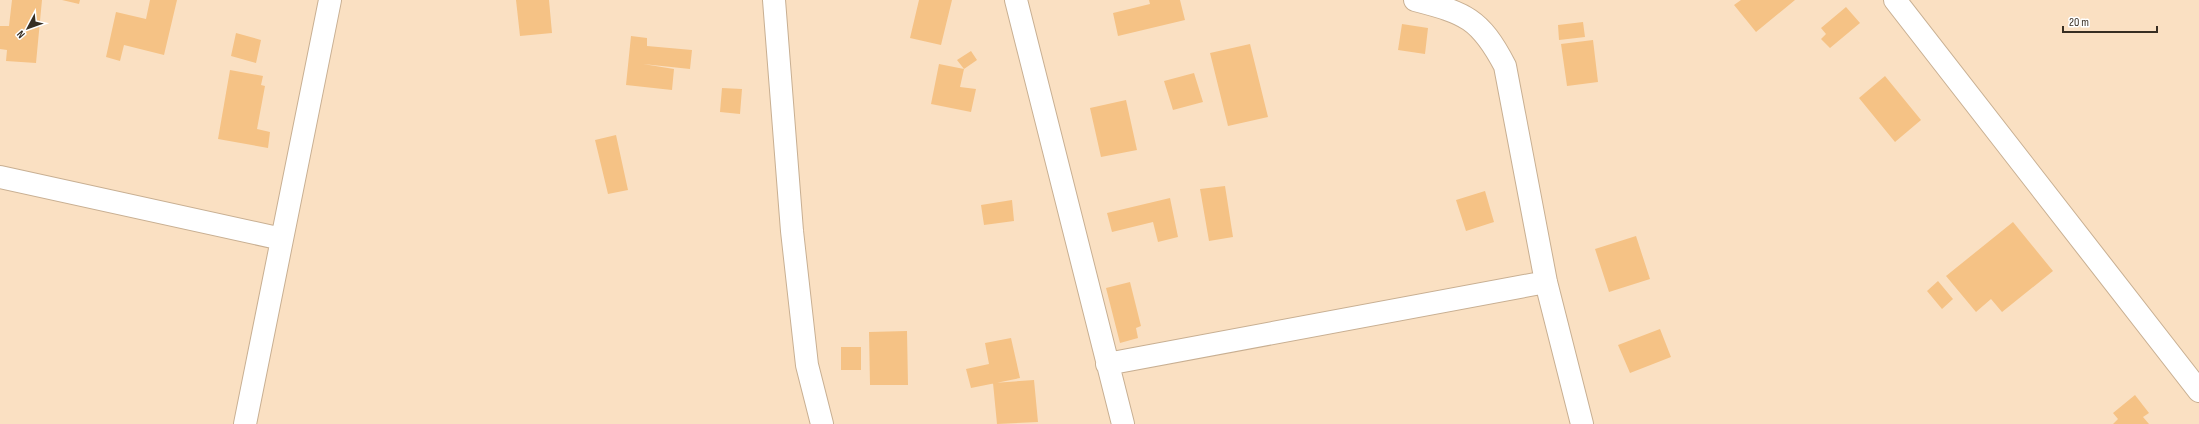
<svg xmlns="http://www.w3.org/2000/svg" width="2199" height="424" viewBox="0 0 2199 424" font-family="'Sofia Sans Condensed',sans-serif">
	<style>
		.building { fill: #f5c285 }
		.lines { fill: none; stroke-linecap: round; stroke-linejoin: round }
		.minor-casing { stroke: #c8af92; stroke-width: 24 }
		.minor { stroke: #fff; stroke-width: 22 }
	</style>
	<rect width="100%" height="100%" fill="#fae0c2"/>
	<path class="building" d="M12 0H42L36 63 6 61 7 50 0 49V26H9Z
		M62 0H80L79 4Z
		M150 0H177L164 55 124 45 120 61 106 57 116 12 146 19Z
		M516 0H549L552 33 520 36Z
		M919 0H952L941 45 910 38Z
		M1149 0H1180L1185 20 1118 36 1113 13 1150 4Z
		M1741 0H1795L1756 32 1734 5Z
		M1846 7 1860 23 1830 48 1821 39 1826 34 1821 28Z
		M1583 22 1585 37 1559 40 1558 25Z
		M1402 24 1428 28 1425 54 1398 50Z
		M236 33 261 40 256 63 231 56Z
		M631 36 647 38V46L692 50 690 69 643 64 674 69 672 90 626 85Z
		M1593 40 1598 82 1567 86 1561 44Z
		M1250 44 1268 117 1228 126 1210 53Z
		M971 51 977 60 964 69 957 60Z
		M939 64 964 69 960 87 976 89 971 112 931 104Z
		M230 70 263 76 261 85 265 86 257 129 270 132 268 148 218 139Z
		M1194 73 1203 102 1173 110 1164 81Z
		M1885 76 1921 120 1895 142 1859 98Z
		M722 88 742 89 740 114 720 112Z
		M1126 100 1137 150 1101 157 1090 108Z
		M616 135 628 190 608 194 595 140Z
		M1225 186 1233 237 1209 241 1200 189Z
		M1485 191 1494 222 1466 231 1456 200Z
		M1170 198 1178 237 1158 242 1153 222 1112 232 1107 213Z
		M1012 200 1014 221 984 225 981 205Z
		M2013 222 2053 271 2002 312 1991 299 1976 312 1946 276Z
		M1636 236 1650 279 1609 292 1595 249Z
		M1938 281 1953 299 1942 309 1927 291Z
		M1130 282 1141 326 1136 328 1138 338 1120 343 1106 288Z
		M1660 329 1671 357 1630 373 1618 345Z
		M907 331 908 385H870L869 332Z
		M1011 338 1020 378 971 388 966 369 989 364 985 343Z
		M841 347H861V370H841Z
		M1034 380 1038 422 997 424 993 383Z
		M2135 395 2149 413 2143 417 2149 424H2113L2118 419 2113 413Z"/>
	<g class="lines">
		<g class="minor-casing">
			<path id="minor" d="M774 0 792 231 807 365 822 424
				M1016 0 1123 424
				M1415 0C1465 13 1480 18 1505 66L1546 282 1582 424
				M1895 0 2199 391
				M0 177 282 239
				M1107 364 1546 282
				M245 424 330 0"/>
		</g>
		<use href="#minor" class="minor"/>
	</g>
	<g transform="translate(28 28) rotate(229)" stroke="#ffffff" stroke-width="3" paint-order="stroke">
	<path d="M0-3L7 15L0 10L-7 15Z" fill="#372e22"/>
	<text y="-6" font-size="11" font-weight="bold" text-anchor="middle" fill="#372e22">N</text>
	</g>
	<path d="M2063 26v6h94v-6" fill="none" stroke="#372e22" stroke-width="2"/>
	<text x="2069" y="26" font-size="12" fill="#372e22" stroke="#ffffff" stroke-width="3" paint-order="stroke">20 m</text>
</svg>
